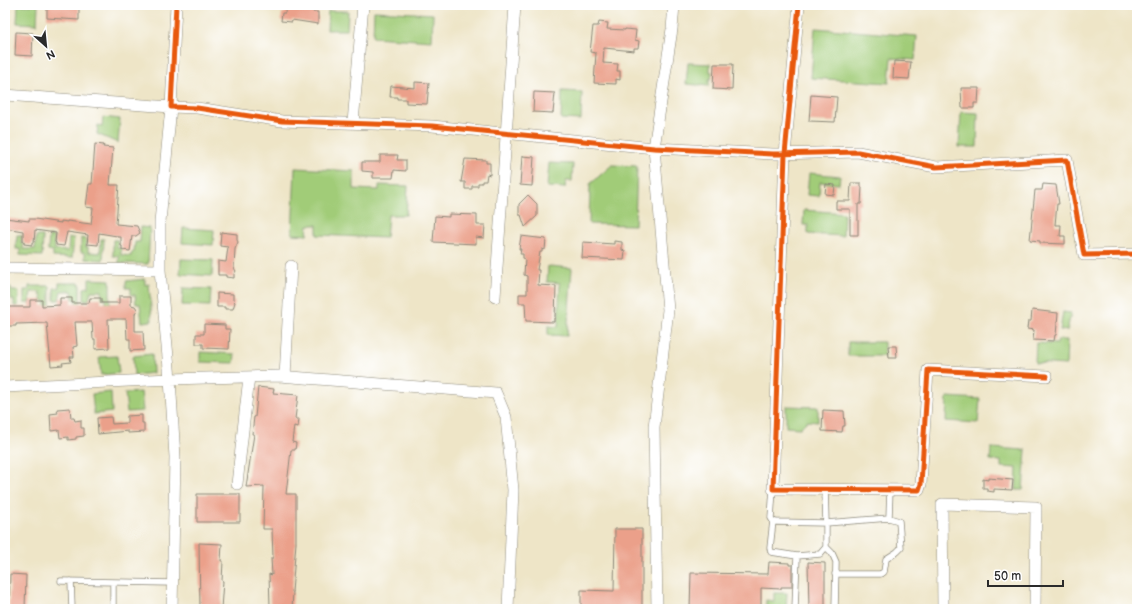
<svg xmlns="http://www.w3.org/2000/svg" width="1142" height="614" viewBox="0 0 1142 614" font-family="'Balsamiq Sans',sans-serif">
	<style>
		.green { fill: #a1cc78; stroke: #667c52 }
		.building { fill: #eba08a }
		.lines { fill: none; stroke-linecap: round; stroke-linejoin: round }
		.lane-casing { stroke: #8c8879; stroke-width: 7 }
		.street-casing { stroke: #8c8879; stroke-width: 12 }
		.lane { stroke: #fff; stroke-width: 5.5 }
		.street { stroke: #fff; stroke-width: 11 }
		.cycleway-casing { stroke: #fff; stroke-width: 8 }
		.cycleway { stroke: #e8590c; stroke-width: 5 }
	</style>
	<rect width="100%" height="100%" fill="#fff"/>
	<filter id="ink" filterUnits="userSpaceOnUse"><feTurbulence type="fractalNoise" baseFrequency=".025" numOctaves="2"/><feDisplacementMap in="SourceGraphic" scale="8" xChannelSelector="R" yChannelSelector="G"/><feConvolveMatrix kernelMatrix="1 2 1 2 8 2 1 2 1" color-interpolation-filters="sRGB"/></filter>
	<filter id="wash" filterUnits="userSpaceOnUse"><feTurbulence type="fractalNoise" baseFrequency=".012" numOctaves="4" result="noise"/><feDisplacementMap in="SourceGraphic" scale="16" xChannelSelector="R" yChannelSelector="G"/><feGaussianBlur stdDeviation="0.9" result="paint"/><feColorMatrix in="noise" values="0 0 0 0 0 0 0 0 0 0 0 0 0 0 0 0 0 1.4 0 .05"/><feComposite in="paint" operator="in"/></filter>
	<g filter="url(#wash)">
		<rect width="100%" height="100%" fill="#eee5c7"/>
		<path class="green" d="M18 5H38L37 24 17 23Z
			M328 11H348L347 30H327Z
			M374 11 433 14 432 41 373 37Z
			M815 28 917 36 915 60 891 58 889 83 811 78Z
			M688 63 710 64V72H712L711 79H709V86L686 84Z
			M562 91 582 92 581 120 561 119Z
			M961 112 978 113 977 147H959Z
			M103 117 120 119 118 143 97 134 98 125 102 126Z
			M549 163 573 164 572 181H566L565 188 547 187Z
			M612 165 637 166 635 225 589 224 590 184Z
			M295 168 354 171V189L379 190V185L408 186 406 215H388L386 238 317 235V225H308L307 235 292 234Z
			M809 173 840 176 839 184 820 182 819 196 807 195Z
			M804 210 844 213 843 236 808 234V225H803Z
			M141 227 150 228 148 264 119 263V256H113V240H118L117 248H121V255L131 256 132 252H134L135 242H140Z
			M183 228 214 230 213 245 182 243Z
			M17 235H22L21 243H23V249H35L36 236H43L42 256 20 255V249H16Z
			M49 236 54 237V245H55V250L68 251 69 238H74L72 258 53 257V251L48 250Z
			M81 238 86 239V247H88V252L100 253 101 239H104L103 260 85 259V253L81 252Z
			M181 259 213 260 212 276 180 274Z
			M548 266 572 268 567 336 548 335V326L558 327 560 283 547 282Z
			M89 279 110 280V306H106V298H102V291H91L89 300H84V288L89 287Z
			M145 279V285L149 284 152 321 142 322 140 304H136L135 295H131V288H126V281Z
			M59 283H80V307H76V299H73L72 291H61L59 300H54V288H59Z
			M29 286H50V309H46V301H42V296L40 295V292H31L29 303H24V290H29Z
			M5 287H11V291H19L18 306H14V300L11 299V293H5Z
			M183 288 211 289 210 306 182 305Z
			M1063 312 1071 313 1067 331 1060 330Z
			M1058 340H1067L1066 365 1035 363 1036 343 1057 344Z
			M848 342H884V356H848Z
			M200 352 235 354 234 363 200 362Z
			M152 354 153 373 134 375 133 356Z
			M117 356 119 373 101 375 99 357Z
			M111 392 112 412 94 414 92 394Z
			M141 392 143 411 127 412 125 393Z
			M947 397 980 399 978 423 946 421Z
			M786 406 818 407V422L807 421 800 428 786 427Z
			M991 448 1026 450 1023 490H1016L1017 468 1001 467V461L990 460Z
			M774 593H787L786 609H766V600L774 601Z"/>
		<g id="blocks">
			<path class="building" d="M47 5H79V20L47 18Z
				M286 5 314 6 313 12H318V24L292 20V22L281 21 282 13H285Z
				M599 22 608 23 607 29 625 30V29L636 30 635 40 639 41 638 48H634V51L604 48 603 63 618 64 617 71H620V80L616 79V84L594 83 596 53 590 52 593 26H598Z
				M16 32 33 33 32 56 15 55Z
				M894 61 911 62 909 79 893 78Z
				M714 64H733L732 90 713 89Z
				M415 82 429 83 427 104 406 103V99H397V97H390L391 86 415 88Z
				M961 88H979L978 103H974V108H962Z
				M534 92 555 93 553 113 533 112Z
				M811 95 837 97 835 122 809 121Z
				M95 144 104 145 103 147 113 148 110 185H119L116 224 137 226 140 233 136 236H132L130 251 122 250V246H121V237H117V236L99 233 98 245 87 244 88 235 67 232 64 246 56 245V243L55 242 56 233 35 230 34 242H32V245L24 244V241H23V231L5 228V218L29 221V219H35L61 223V221L67 222V221L91 224 93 208 86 207 89 184H92Z
				M380 155H398L397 160H406V171L394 170 393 178H373V172L362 171V162H380Z
				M522 156 534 157 532 186 520 185Z
				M465 159 486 160V163H490V175L487 174 486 181H482V183H478V186H472V189H465V182H461Z
				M851 183H861V187H862L861 204H858V235H850V209H836V201H850Z
				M826 184 835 185 834 195 825 194Z
				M1043 184 1056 185 1059 204H1057L1055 225H1061L1060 236H1065V244L1040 243V241L1030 240 1035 190H1042Z
				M528 195 537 204V216L525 227 521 215H519V204Z
				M449 214 477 215V225H485L484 238 476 237V244L433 242 435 216 449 217Z
				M221 232 237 234V240L238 242 235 249 234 268 236 271 234 274V278L226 277V275H218V261L226 262 228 247 220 246Z
				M521 236 546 239 545 250 542 249V252H540L537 270H539L538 285 556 286 555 318H554V322L526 321 525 303H519V294H527V276L524 275 525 259 523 258V254H520L521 249H519Z
				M614 241 622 242V250L625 251 624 260 582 258 583 242 614 244Z
				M217 293 233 294V300L235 302 233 309H225V307H217Z
				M119 296H131V305L135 306 137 309 135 314V331H143L144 350 130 351V339H127L126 319H108L109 348 95 349V339H93L92 322H75L77 346 73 347 74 357H70L71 362 62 363 63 365 51 366 47 323 16 324V326H5V307H30V300H42V306L60 305V298H72V303H89L90 298H101V303H119Z
				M1032 310 1058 313 1056 335H1055L1054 341 1033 340 1034 330 1027 329 1028 321H1031Z
				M204 324 225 325V329H230L229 349 203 348V344H196V334H204Z
				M888 346H896L897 358H889Z
				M258 387 274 389 273 393 298 395 295 419H299L298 427 294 426 292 442 296 443 295 450H291L286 494H296V543L292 592H293L292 609H271L270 606 269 574 272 575 271 558H273L272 529H263L264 486 246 487 254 434H252L254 417H255Z
				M70 408 71 418H74L75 421 81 420V428H84V436L76 437V439L68 440V437L60 438 59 430 51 431 50 414 58 413 57 409Z
				M823 410 844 411 845 426H843L842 432 822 431Z
				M142 415V423H144V432L128 433V431L98 434 97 418 111 417 112 424 127 423V416Z
				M988 478 1013 480 1012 490 994 489V492L987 491V488H983V479L988 480Z
				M197 494H240V522H197Z
				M615 529H642V609H581V590L614 591Z
				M199 543 222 544 221 561H223L222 581H223L221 609H200Z
				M769 562 789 563V565H792V587H781V589L761 588V609H690L691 573 768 574Z
				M808 562 825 563V609H809Z
				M10 574 26 575 25 609H9Z"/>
		</g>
	</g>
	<g filter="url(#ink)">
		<use href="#blocks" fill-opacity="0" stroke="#8c8879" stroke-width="1"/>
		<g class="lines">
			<g class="lane-casing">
				<path id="lane" d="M773 489 771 518 773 521 776 522 826 523V547L832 553 836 562 835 609
					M825 489 826 523 889 518
					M773 521 770 548 771 552 797 556 820 554 826 547
					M835 574H880L884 572 886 559 897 552 901 548 899 521 889 518 890 489
					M61 581 173 583
					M71 581 72 609
					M113 609V582
					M795 609 797 556"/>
			</g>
			<g class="street-casing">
				<path id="street" d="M176 5 171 107 197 108 282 121 432 126 654 148 773 154 858 152 936 167 1067 160 1084 255 1137 254
					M799 5 785 154 773 489 919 490 921 484 928 370 1047 376
					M5 95 171 107 160 222V270L170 379 175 457 172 609
					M353 123 363 5
					M5 268 160 270
					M495 297 515 5
					M285 377 291 266
					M5 387 170 379 279 376 496 393 506 417 513 490 508 609
					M237 484 249 377
					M657 609 654 427 668 310 654 148 672 29 674 5
					M943 609 942 504 1036 507 1035 609"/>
			</g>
			<use href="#lane" class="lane"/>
			<use href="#street" class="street"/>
			<g class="cycleway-casing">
				<path id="cycleway" d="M176 5 171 107 197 108 282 121 432 126 654 148 773 154 858 152 936 167 1067 160 1084 255 1137 254
					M799 5 785 154 773 489 919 490 921 484 928 370 1047 376"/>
			</g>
			<use href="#cycleway" class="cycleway"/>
		</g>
	</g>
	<rect width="1142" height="614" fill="none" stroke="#fff" stroke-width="20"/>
	<g transform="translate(46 46) rotate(153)" stroke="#ffffff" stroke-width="3" paint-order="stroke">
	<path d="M0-3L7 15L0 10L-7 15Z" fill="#2b2b2b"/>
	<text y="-6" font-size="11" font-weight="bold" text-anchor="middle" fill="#2b2b2b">N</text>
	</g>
	<path d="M988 580v6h75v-6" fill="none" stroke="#2b2b2b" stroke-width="2"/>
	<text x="994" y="580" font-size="12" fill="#2b2b2b" stroke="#ffffff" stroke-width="3" paint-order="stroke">50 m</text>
</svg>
